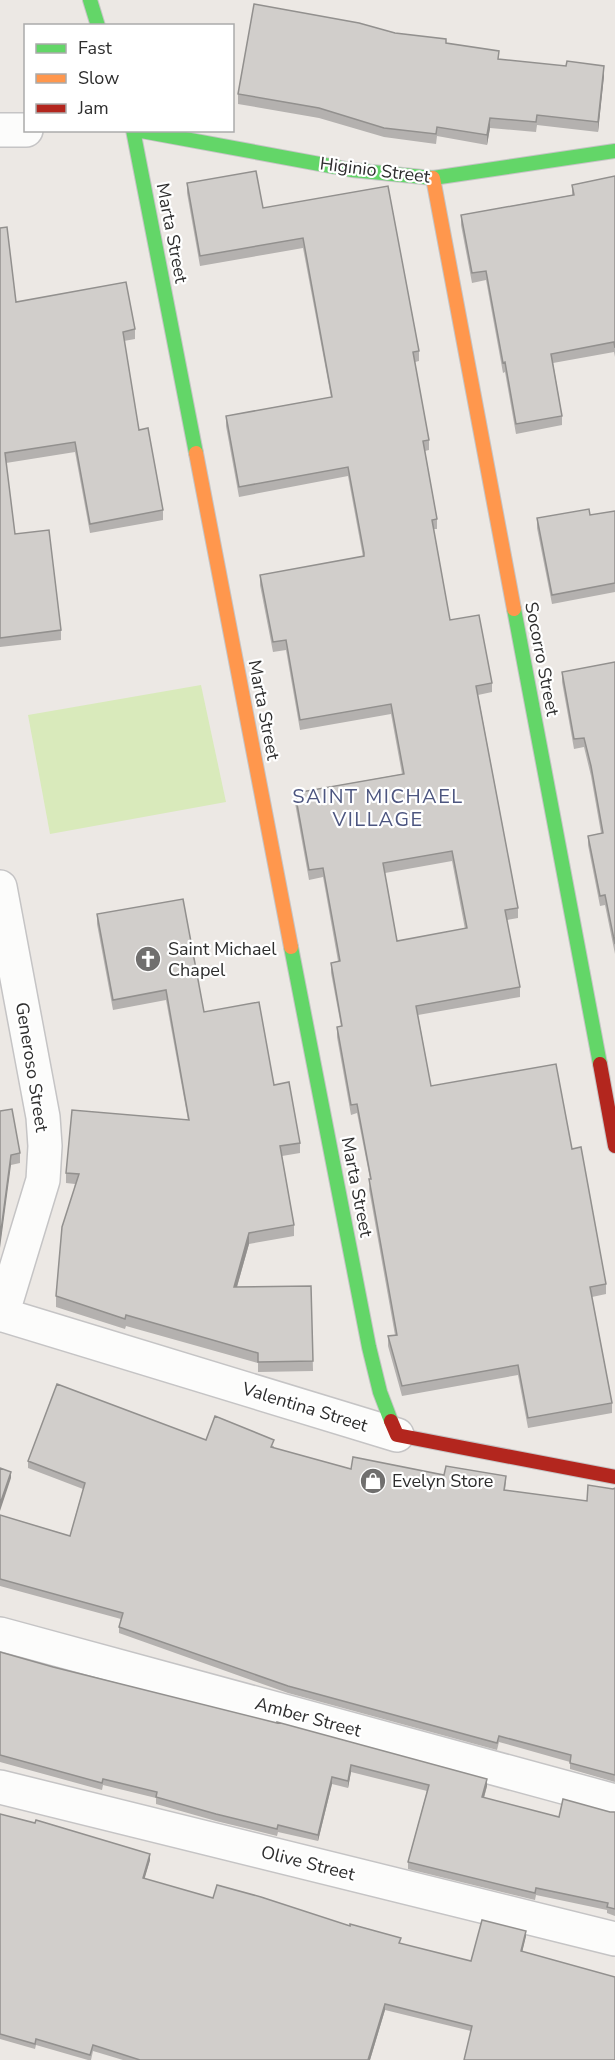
<svg xmlns="http://www.w3.org/2000/svg" width="615" height="2060" viewBox="0 0 615 2060" font-family="'Nunito Sans',sans-serif">
	<style>
		.pitch { fill: #d9eabb }
		.lines { fill: none; stroke-linecap: round; stroke-linejoin: round }
		.street-casing { stroke: #c5c4c5; stroke-width: 36 }
		.fast-casing { stroke: #c5c4c5; stroke-width: 16 }
		.slow-casing { stroke: #c5c4c5; stroke-width: 16 }
		.jam-casing { stroke: #c5c4c5; stroke-width: 16 }
		.street { stroke: #fcfcfb; stroke-width: 33 }
		.fast { stroke: #63d668; stroke-width: 14 }
		.slow { stroke: #ff974d; stroke-width: 14 }
		.jam { stroke: #b3261e; stroke-width: 14 }
		.wall { fill: #b4b1af; fill-rule: evenodd }
		.shaded-wall { fill: #92908e }
		.building { fill: #d1cecb; stroke: #92908e; stroke-width: 1.5; fill-rule: evenodd }
		.labels { text-anchor: middle; stroke-width: 4.5; stroke-linejoin: round; paint-order: stroke }
		.street-label { font-size: 18px; fill: #2e2e2e; stroke: #fff }
		.poi-label { font-size: 18px; fill: #2e2e2e; stroke: #fff; text-anchor: start }
		.neighbourhood-label { font-size: 20px; letter-spacing: 1.5px; fill: #4d5680; stroke: #fff }
	</style>
	<rect width="100%" height="100%" fill="#ece8e4"/>
	<path class="pitch" d="M201 685 226 802 50 834 28 715Z"/>
	<g class="lines">
		<g class="street-casing">
			<path id="street" d="M0 130H26
				M0 887 43 1117 45 1146 43 1180 2 1315
				M0 1314 397 1435
				M0 1634 615 1801
				M0 1787 615 1939"/>
		</g>
		<g class="fast-casing">
			<path id="fast" d="M90 0 98 26
				M133 130 196 453
				M136 130 352 170 433 178 615 151
				M514 609 600 1064
				M291 947 369 1347 380 1392 391 1421"/>
		</g>
		<g class="slow-casing">
			<path id="slow" d="M433 178 514 609
				M196 453 291 947"/>
		</g>
		<g class="jam-casing">
			<path id="jam" d="M600 1064 615 1146
				M391 1421 397 1435 615 1477"/>
		</g>
		<use href="#street" class="street"/>
		<use href="#fast" class="fast"/>
		<use href="#slow" class="slow"/>
		<use href="#jam" class="jam"/>
	</g>
	<path class="wall" d="M395 33 446 43 499 59 604 76 598 132 537 125 536 132 490 128 487 145 437 136 436 144 384 137 319 118 238 104V94Z
		M615 176V357L614 352 553 363 562 416V425L516 434 505 372 503 373 486 280 472 283 461 225V215L572 195V185Z
		M187 183 263 208 388 186 419 351V361L415 362 429 440V450L425 451 437 519V529H433L450 620 492 683V692L478 695 518 908V918L507 920 520 987V997L418 1015 431 1086 572 1149 606 1284V1294L592 1297 612 1403V1413L528 1428 518 1375 402 1396 388 1346V1336L395 1335 369 1189 370 1179 357 1113 351 1115 337 1037V1027L341 1026 331 973V963L338 961 323 877 309 880 295 803V793L402 774 391 714 300 730 286 650 273 652 260 585V575L363 557 348 476 239 497 226 426V416L331 397 303 248 200 266 187 193ZM452 861 465 929 397 941 385 873Z
		M0 228 16 302 135 329V339L124 341 139 430 163 510V520L90 533 75 452 6 463 15 534 61 630V640L0 647Z
		M615 511V592L552 604 537 528V518L590 515Z
		M615 662V954L605 905 600 906 588 845V836L601 833 591 776 584 747 574 749 562 682V672Z
		M97 914 204 1012 274 1085 300 1143V1153L282 1156 294 1225V1236L249 1244 237 1287 311 1286 313 1371 258 1372V1363L126 1326 125 1329 56 1307V1296L75 1184 66 1183V1173L188 1120 166 1000 113 1010 97 924Z
		M0 1111 20 1153V1163L11 1165Z
		M206 1440 274 1446 273 1448 351 1469 444 1475 506 1482 505 1490 587 1501 615 1488V1782L570 1769V1762L499 1742 497 1750 288 1693 119 1633V1627L121 1619 0 1586V1515L70 1536 83 1489 28 1468V1461Z
		M0 1652 487 1786 484 1798 559 1817 615 1812V1916L607 1913V1910L536 1895 535 1900 408 1869V1862L427 1791 351 1772 348 1788 332 1784 318 1841 278 1832 277 1836 216 1821 156 1804V1798L103 1785 102 1790 0 1762Z
		M0 1814 35 1823 150 1860 144 1879 213 1898 471 1961 526 1936 522 1952 471 2031 385 2010 370 2060H123L93 2051 91 2060H88L36 2045 35 2049 0 2039Z"/>
	<path class="shaded-wall" d="M604 66V76L598 132V122Z
		M490 118V128L487 145V135Z
		M11 1155V1165L0 1248V1238Z
		M249 1233V1244L234 1297V1287Z
		M11 1472V1478L0 1511V1504Z
		M351 1765V1772L348 1788V1781Z
		M332 1777V1784L318 1841V1835Z
		M487 1779V1786L482 1804V1797Z
		M150 1854V1860L143 1884V1878Z
		M526 1931V1936L521 1957V1951Z
		M385 2004V2010L370 2060H368Z"/>
	<path class="building" d="M254 4 359 23 395 33 446 39V43L499 51 498 59 566 66 567 61 604 66 598 122 537 115 536 122 490 118 487 135 437 127 436 134 384 128 319 108 238 94Z
		M256 171 263 208 388 186 419 351 413 352 429 440 423 441 437 519 432 520 450 620 479 615 492 683 476 686 518 908 505 910 520 987 416 1006 431 1086 556 1064 572 1149 581 1147 606 1284 590 1287 612 1403 528 1418 518 1365 402 1386 388 1336 397 1335 369 1179H371L357 1104 351 1105 337 1027 342 1026 331 963 340 961 323 868 309 870 295 793 404 774 391 704 300 720 286 640 273 642 260 575 364 556V553L348 467 239 487 226 416 332 397 303 238 200 256 187 183ZM452 851 467 928 397 941 383 863Z
		M615 176V348L614 342 551 354 562 416 516 424 505 362 503 363 486 271 472 273 461 215 574 195 572 185Z
		M7 227 16 302 126 282 135 329 123 332 139 430 148 428 163 510 90 524 75 442 5 453 15 534 49 530 61 630 0 638V228Z
		M589 509 590 515 615 511V583L552 595 537 518Z
		M615 662V944L605 895 600 896 588 836 603 833 591 766 584 738 574 739 562 672Z
		M183 899 204 1012 259 1002 274 1085 289 1082 300 1143 280 1146 294 1225 249 1233 234 1287 311 1286 313 1361 258 1362V1353L126 1315 125 1319 56 1296 62 1227 79 1174 66 1173 72 1110 189 1120 166 990 113 1000 97 914Z
		M12 1109 20 1153 11 1155 0 1238V1111Z
		M57 1384 206 1440 215 1416 274 1440 271 1447 351 1469 353 1457 444 1475 446 1466 506 1476 504 1490 587 1501 588 1485 613 1489 615 1488V1775L570 1763 571 1755 499 1736 497 1743 288 1686 119 1627 123 1613 0 1579V1515L70 1536 85 1483 28 1461Z
		M0 1468 11 1472 0 1504Z
		M0 1652 53 1667 277 1723V1722L487 1779 482 1797 559 1817 563 1799 610 1812H615V1909L607 1907 608 1903 536 1888 535 1893 408 1862 429 1785 351 1765 348 1781 332 1777 318 1835 278 1825 277 1829 216 1814 156 1797 157 1792 103 1779 102 1783 0 1755Z
		M0 1814 35 1823 36 1820 150 1854 143 1878 213 1898 217 1885 261 1897 350 1926V1924L401 1938 399 1943 471 1961 482 1920 526 1931 521 1951 615 1977V2060H464L472 2026 385 2004 368 2060H140L93 2045 90 2055 36 2039 35 2044 0 2034Z"/>
	<defs>
		<g id="church-disc" transform="scale(1.35)"><circle r="9.5" fill="#706f6e" stroke="#fff"/><path d="M-1.2-6h2.4v3.5h3.3v2.4h-3.3V6h-2.4V-.1h-3.3v-2.4h3.3Z" fill="#fff"/></g>
		<g id="shop-disc" transform="scale(1.35)"><circle r="9.5" fill="#706f6e" stroke="#fff"/><path d="M-5-2.5h2.3a2.7 3.5 0 0 1 5.4 0H5L5.5 6h-11ZM-1.5-2.5h3a1.5 2.3 0 0 0-3 0Z" fill="#fff"/></g>
	</defs>
	<g fill-rule="evenodd">
		<use href="#church-disc" x="148" y="959"/>
		<use href="#shop-disc" x="373" y="1481"/>
	</g>
	<g class="labels">
		<g class="street-label">
			<text transform="translate(375 170) rotate(7)" y="6">Higinio Street</text>
			<text transform="translate(172 233) rotate(79)" y="6">Marta Street</text>
			<text transform="translate(542 659) rotate(79)" y="6">Socorro Street</text>
			<text transform="translate(264 710) rotate(79)" y="6">Marta Street</text>
			<text transform="translate(32 1067) rotate(81)" y="6">Generoso Street</text>
			<text transform="translate(357 1187) rotate(79)" y="6">Marta Street</text>
			<text transform="translate(305 1407) rotate(17)" y="6">Valentina Street</text>
			<text transform="translate(308 1717) rotate(15)" y="6">Amber Street</text>
			<text transform="translate(308 1863) rotate(14)" y="6">Olive Street</text>
		</g>
		<g class="poi-label">
			<text x="168" y="955">Saint Michael<tspan x="168" dy="21">Chapel</tspan></text>
			<text x="392" y="1487">Evelyn Store</text>
		</g>
		<g class="neighbourhood-label">
			<text x="378" y="803">SAINT MICHAEL<tspan x="378" dy="23">VILLAGE</tspan></text>
		</g>
	</g>
	<rect x="24" y="24" width="210" height="108" fill="#ffffff" stroke="#ababab" stroke-width="1.5"/>
	<rect x="36" y="44" width="30" height="9" fill="#63d668" stroke="#ababab" stroke-width="1.5"/>
	<text x="78" y="54" font-size="18" fill="#2e2e2e">Fast</text>
	<rect x="36" y="74" width="30" height="9" fill="#ff974d" stroke="#ababab" stroke-width="1.5"/>
	<text x="78" y="84" font-size="18" fill="#2e2e2e">Slow</text>
	<rect x="36" y="104" width="30" height="9" fill="#b3261e" stroke="#ababab" stroke-width="1.5"/>
	<text x="78" y="114" font-size="18" fill="#2e2e2e">Jam</text>
</svg>
